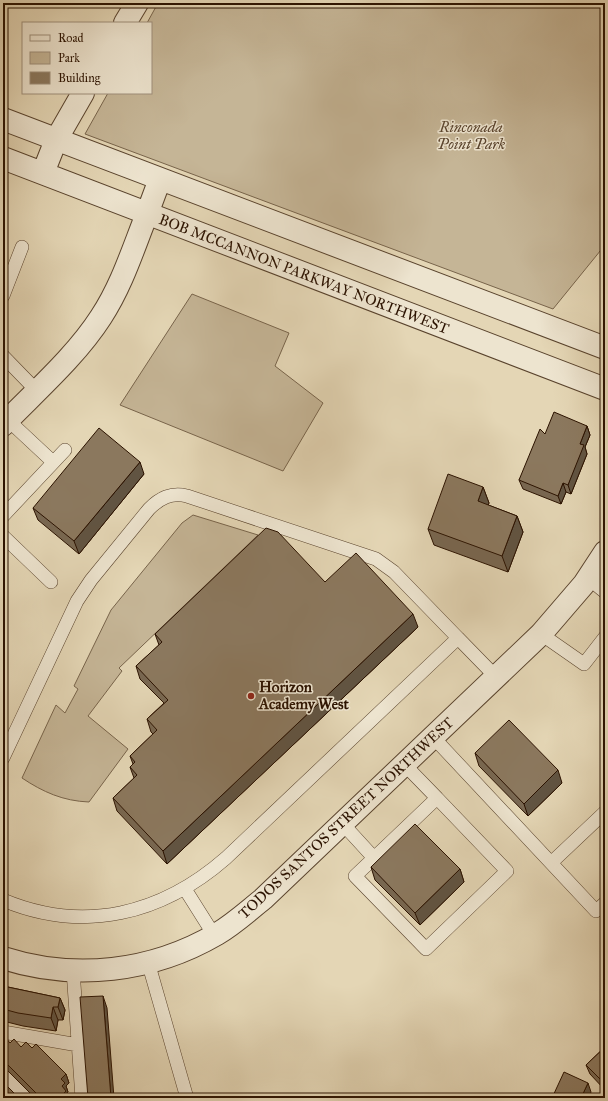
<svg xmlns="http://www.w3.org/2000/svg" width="608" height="1101" viewBox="0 0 608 1101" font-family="'IM FELL Great Primer',serif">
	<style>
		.green { fill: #c5b596; stroke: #78644b }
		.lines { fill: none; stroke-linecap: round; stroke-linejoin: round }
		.service-casing { stroke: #59432d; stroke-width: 14 }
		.minor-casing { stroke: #59432d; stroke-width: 24 }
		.tertiary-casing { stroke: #59432d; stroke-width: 24 }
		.service { stroke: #ede4cf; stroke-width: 13 }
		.minor { stroke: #ede4cf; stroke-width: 22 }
		.tertiary { stroke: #ede4cf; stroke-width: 22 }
		.wall { fill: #786751; stroke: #2b1200 }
		.shaded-wall { fill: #615442; stroke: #2b1200 }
		.building { fill: #8b785e; stroke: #2b1200 }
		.poi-dot { fill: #8f2418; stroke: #ede4cf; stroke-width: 1.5 }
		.labels { text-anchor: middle; stroke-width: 3; stroke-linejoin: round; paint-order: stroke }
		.park-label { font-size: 15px; font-style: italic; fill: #59432d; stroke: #ede4cf }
		.street-label { font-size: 15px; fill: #2b1200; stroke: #ede4cf }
		.poi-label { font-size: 15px; font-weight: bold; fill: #2b1200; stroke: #ede4cf; text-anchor: start }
	</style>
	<rect width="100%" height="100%" fill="#e4d6b5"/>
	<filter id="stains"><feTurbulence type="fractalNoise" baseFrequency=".005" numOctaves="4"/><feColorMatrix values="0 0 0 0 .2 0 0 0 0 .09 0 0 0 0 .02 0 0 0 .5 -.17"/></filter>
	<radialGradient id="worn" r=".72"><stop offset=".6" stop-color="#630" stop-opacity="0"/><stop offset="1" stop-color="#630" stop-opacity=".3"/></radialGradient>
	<path class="green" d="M158 3H605V245L553 309 85 134 108 93H151V23H147Z
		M192 294 289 333 275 366 323 403 283 471 120 405Z
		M193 515 258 535 119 668 122 671 88 716 128 749 89 802C63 801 43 792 22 778L56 705 65 713 78 689 74 686 111 610 182 523Z"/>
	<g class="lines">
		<g class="service-casing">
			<path id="service" d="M3 296 22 247
				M3 356 36 390
				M8 420 53 462
				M3 516 65 450
				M3 536 51 582
				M588 578 605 592
				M541 634 584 664 605 637
				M458 638 496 677
				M433 737 596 911 605 903
				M3 758 77 601 91 580 149 509C160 498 171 492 187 496L376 559 394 572 458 638 226 858C162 914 84 934 3 900
				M404 764 437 798
				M342 823 374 858 355 876 426 949 507 871 437 798 374 858
				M551 863 605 812
				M185 889 214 935
				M148 962 187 1098
				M73 970 82 1098
				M3 1032 78 1045
				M3 1075 27 1098"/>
		</g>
		<g class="minor-casing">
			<path id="minor" d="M125 23 137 3
				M56 140 83 93
				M3 425C36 391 76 356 101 317 122 285 133 249 147 214
				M3 958C75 981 152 972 217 934 234 924 248 911 263 899L541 634 584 584 605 552"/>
		</g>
		<g class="tertiary-casing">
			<path id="tertiary" d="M3 119 605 348
				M3 158 605 389
				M43 173 56 140
				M147 214 160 179"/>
		</g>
		<use href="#service" class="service"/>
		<use href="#minor" class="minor"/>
		<use href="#tertiary" class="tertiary"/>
	</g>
	<path class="wall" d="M587 426 590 435 585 447 587 454 571 494 566 492 561 504 523 489 519 480 545 434Z
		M144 474 79 554 38 520 33 508Z
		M483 487 489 503 488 505 517 516 523 532 508 572 434 545 428 529Z
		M325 582 418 627 167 864 117 811 113 798 134 778 130 767 133 764 130 756 153 734 151 732 147 719 164 703 140 679 136 666 159 645 155 634Z
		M605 678V691L602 682Z
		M475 753 562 783 528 816 479 766Z
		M371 867 460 869 464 882 420 925 375 880Z
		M3 986 60 998 65 1010 63 1020H58L56 1031 23 1026 3 1021Z
		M10 1043 21 1047 32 1048 66 1074 69 1083 66 1086 68 1092 67 1093 69 1098H35L3 1066V1060Z
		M605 1047V1090L590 1074 586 1065Z"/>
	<path class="shaded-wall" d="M587 426 590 435 585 447 587 454 571 494 568 485 580 444Z
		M140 462 144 474 79 554 74 541Z
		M563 483 566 492 561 504 558 496Z
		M483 487 489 503 484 517 478 501Z
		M517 516 523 532 508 572 502 556Z
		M413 614 418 627 167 864 163 851Z
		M558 770 562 783 528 816 524 804Z
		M460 869 464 882 420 925 415 913Z
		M103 996 107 1008 114 1098H111Z
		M60 998 65 1010 63 1020 58 1007Z
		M53 1007 58 1020 56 1031 51 1018Z
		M66 1074 69 1083 66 1086 68 1092 67 1093 69 1098H59L62 1086 61 1079Z
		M588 1083 591 1092 589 1098H581Z"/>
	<path class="building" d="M554 412 587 426 580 444 584 445 568 485 563 483 558 496 519 480 540 429 545 434Z
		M99 428 140 462 74 541 33 508Z
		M448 474 483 487 478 501 517 516 502 556 428 529Z
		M266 528 278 532 325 582 356 553 413 614 163 851 113 798 137 775 130 767 135 762 130 756 157 730 147 719 168 700 136 666 162 642 155 634Z
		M605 678V684L602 682Z
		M509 720 558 770 524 804 475 753Z
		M415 824 460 869 415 913 371 867Z
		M3 986 60 998 58 1007H53L51 1018 18 1013 3 1009Z
		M103 996 111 1098H88L80 997Z
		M6 1038 10 1043 14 1039 21 1047 26 1042 32 1048 36 1044 66 1074 61 1079 65 1083 62 1086 66 1091 59 1098H56L54 1096 52 1098H49L47 1095 44 1098H41L3 1060V1041Z
		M605 1047V1084L586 1065Z
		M564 1072 588 1083 581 1098H552Z
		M3 1082 19 1098H3Z"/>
	<circle class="poi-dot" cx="251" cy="696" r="4"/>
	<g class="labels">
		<g class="park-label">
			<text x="471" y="132">Rinconada<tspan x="471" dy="17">Point Park</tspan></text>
		</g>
		<g class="street-label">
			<text transform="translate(304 274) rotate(21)" y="5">BOB MCCANNON PARKWAY NORTHWEST</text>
			<text transform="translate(346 818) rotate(-43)" y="5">TODOS SANTOS STREET NORTHWEST</text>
		</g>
		<g class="poi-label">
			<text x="259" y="692">Horizon<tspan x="259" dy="17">Academy West</tspan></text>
		</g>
	</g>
	<rect width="608" height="1101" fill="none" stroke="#e4d6b5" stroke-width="16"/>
	<rect x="4" y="4" width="600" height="1093" fill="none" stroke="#2b1200" stroke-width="2"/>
	<rect x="8" y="8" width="592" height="1085" fill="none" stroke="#2b1200"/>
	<rect x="22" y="22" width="130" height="72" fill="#ede4cf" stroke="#9f907c"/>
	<rect x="30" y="35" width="20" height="6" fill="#ede4cf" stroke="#9f907c"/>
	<text x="58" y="42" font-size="12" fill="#2b1200">Road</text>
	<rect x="30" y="52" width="20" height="12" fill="#c5b596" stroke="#9f907c"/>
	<text x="58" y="62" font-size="12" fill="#2b1200">Park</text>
	<rect x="30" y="72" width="20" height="12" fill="#8b785e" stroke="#9f907c"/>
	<text x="58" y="82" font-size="12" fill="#2b1200">Building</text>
	<rect width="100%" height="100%" filter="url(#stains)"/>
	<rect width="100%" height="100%" fill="url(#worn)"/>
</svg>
